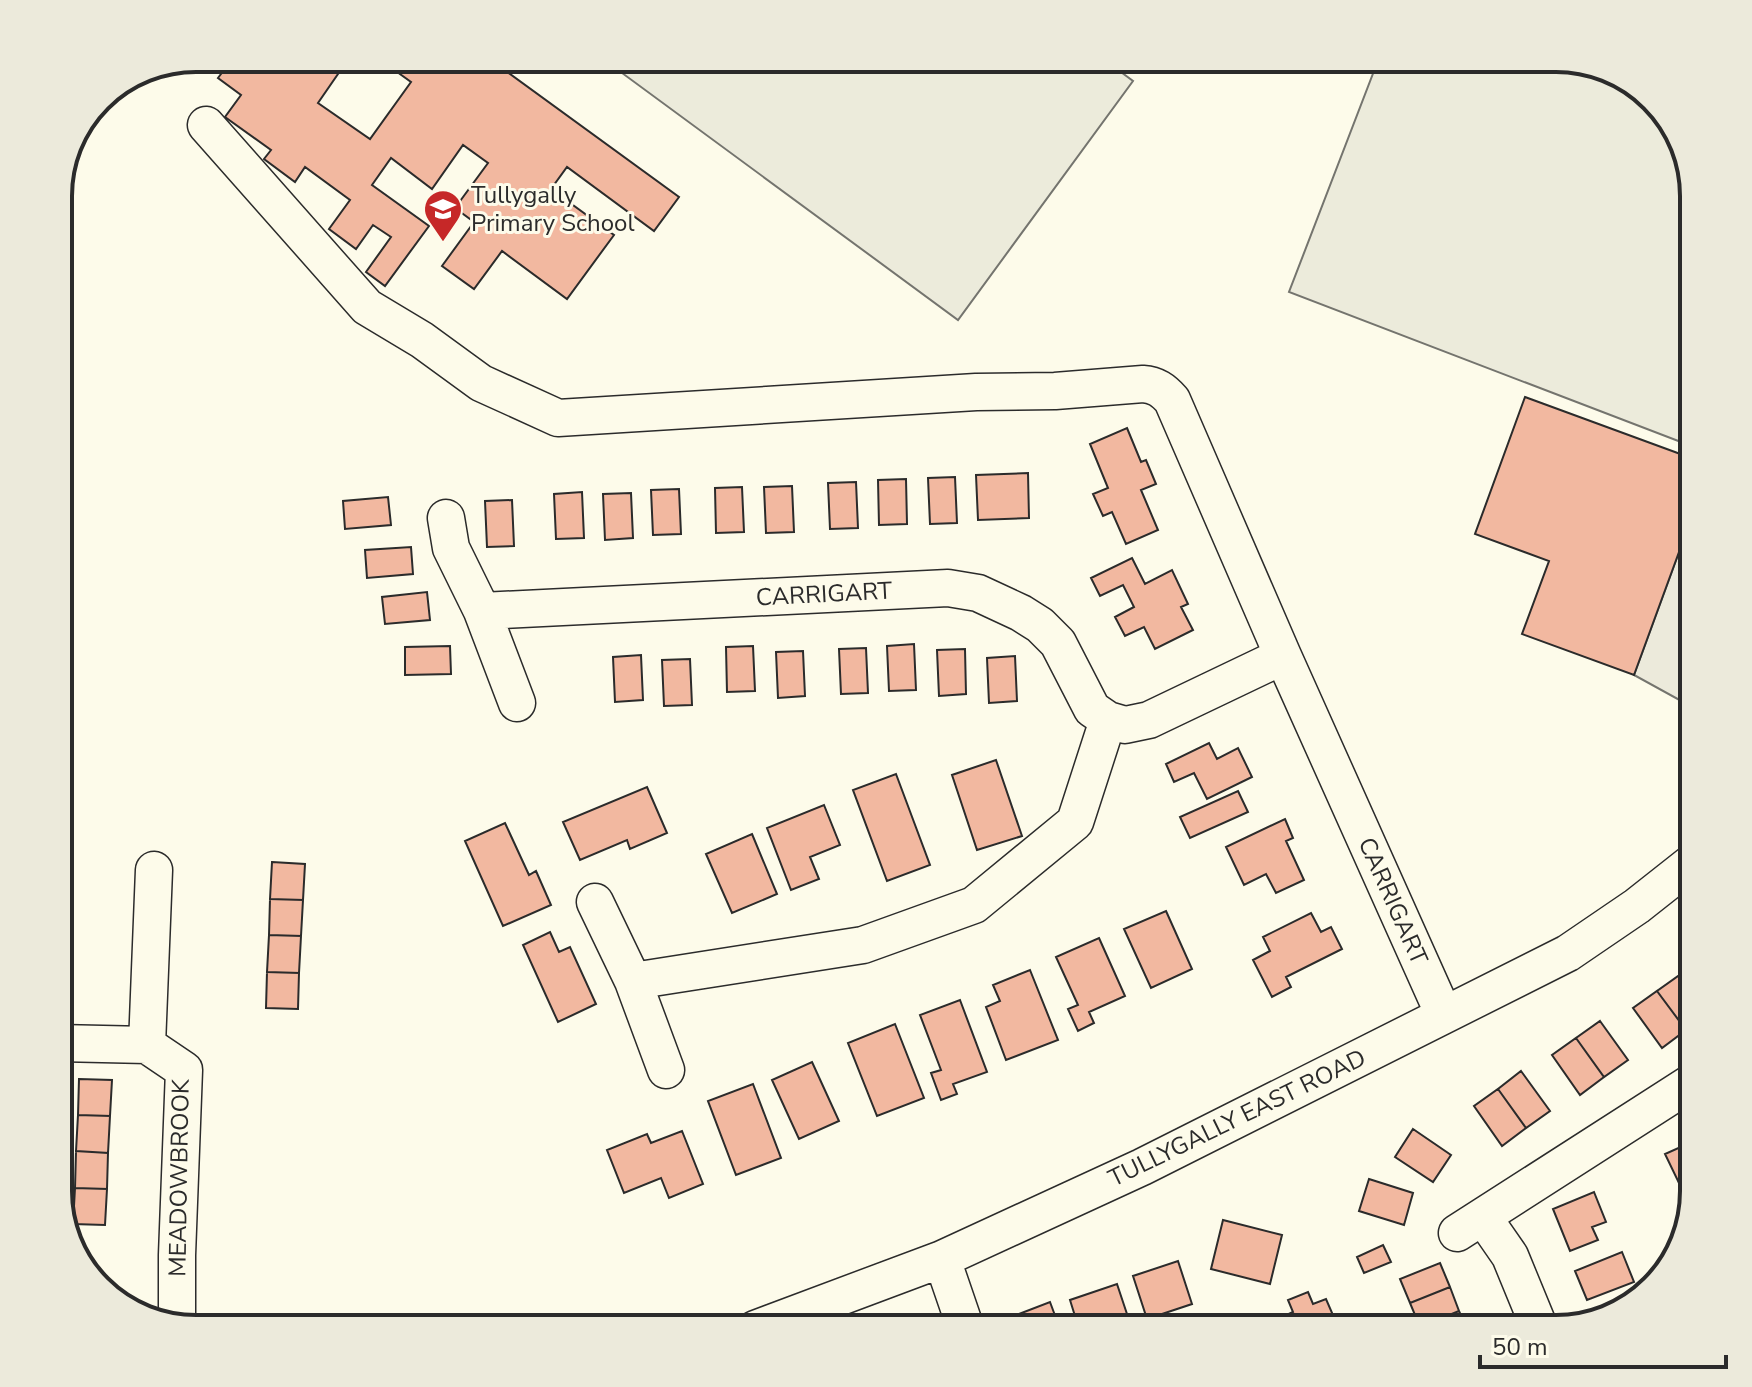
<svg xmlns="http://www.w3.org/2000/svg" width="1752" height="1387" viewBox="0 0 1752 1387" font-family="'Nunito Sans',sans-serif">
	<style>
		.green { fill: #ecebdb; stroke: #74746e; stroke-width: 2 }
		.parking { fill: #eceadb; stroke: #74746e; stroke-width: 2 }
		.building { fill: #f2b8a0; stroke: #2b2b2b; stroke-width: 2 }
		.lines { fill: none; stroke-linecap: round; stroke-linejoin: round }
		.minor-casing { stroke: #2b2b2b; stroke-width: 39 }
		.minor { stroke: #fdfbea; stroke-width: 36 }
		.labels { text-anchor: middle; stroke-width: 6; stroke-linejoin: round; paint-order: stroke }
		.poi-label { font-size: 24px; fill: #2b2b2b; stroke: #fdfbea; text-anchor: start }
		.street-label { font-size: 24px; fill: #2b2b2b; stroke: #fdfbea }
		.rim { fill: none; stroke: #2b2b2b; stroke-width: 4 }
	</style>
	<rect width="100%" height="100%" fill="#fdfbea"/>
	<path class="green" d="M604 58H1102L1133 81 958 320 603 59Z
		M1379 58H1556L1647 92 1680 136 1694 196V447L1289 292Z"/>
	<path class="parking" d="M1694 511V708L1634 675Z"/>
	<path class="building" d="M233 58H349L318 103 370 139 411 82 386 64 390 58H488L679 197 654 231 567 167 551 189 614 235 567 299 502 251 474 289 442 266 474 222 455 208 488 163 463 145 432 189 391 158 372 185 429 226 385 286 366 272 391 237 373 225 356 249 329 229 350 200 305 167 295 182 264 159 271 150 225 117 241 95 218 78Z
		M1525 397 1694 459V511L1634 675 1522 634 1549 561 1475 534Z
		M1127 428 1141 462 1146 460 1156 484 1141 490 1158 530 1126 544 1112 512 1103 516 1093 494 1108 488 1090 444Z
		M1028 473 1029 518 978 520 976 475Z
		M955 477 957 523 930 524 928 478Z
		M906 479 907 524 879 525 878 480Z
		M856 482 858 528 830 529 828 483Z
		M792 486 794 532 766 533 764 487Z
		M742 487 744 532 716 533 715 488Z
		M679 489 681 534 653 535 651 490Z
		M582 492 584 538 556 539 554 494Z
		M631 493 633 538 605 540 603 494Z
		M388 497 391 525 345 529 343 501Z
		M512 500 514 546 487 547 485 501Z
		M411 547 413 574 367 578 365 550Z
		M1132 558 1145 584 1172 570 1188 604 1181 607 1193 630 1155 649 1144 627 1125 636 1115 617 1134 607 1123 585 1100 596 1091 578Z
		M427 592 430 620 385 624 382 597Z
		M914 644 916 690 889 691 887 646Z
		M450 646 451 674 405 675V647Z
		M753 646 755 691 727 692 726 647Z
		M866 648 868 693 841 694 839 649Z
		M965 649 966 694 939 696 937 650Z
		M803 651 805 696 778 698 776 652Z
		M641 655 643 700 615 702 613 657Z
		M1015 656 1017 701 989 703 987 658Z
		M690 659 692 705 664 706 662 660Z
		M1209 743 1217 759 1238 748 1252 777 1207 799 1194 773 1174 782 1166 764Z
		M996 760 1022 836 977 850 952 775Z
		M896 774 930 865 887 881 853 790Z
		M647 787 667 833 630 849 627 840 580 860 563 822Z
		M1238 791 1248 812 1190 838 1180 817Z
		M824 805 840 845 810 857 819 879 791 890 767 828Z
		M1285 819 1293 838 1286 841 1304 880 1276 893 1266 874 1244 885 1226 847Z
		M505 823 529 875 536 871 551 905 503 926 465 841Z
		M752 834 777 894 732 913 706 854Z
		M272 862 305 864 303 900 270 899Z
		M270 899 303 900 301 936 269 935Z
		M1166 911 1192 969 1151 988 1124 929Z
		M1311 913 1321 932 1331 927 1342 949 1286 977 1291 987 1272 997 1253 960 1270 951 1263 937Z
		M550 932 559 952 570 947 596 1004 558 1022 523 945Z
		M269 935 301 936 299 973 267 972Z
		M1099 938 1125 996 1089 1012 1094 1023 1078 1031 1068 1009 1078 1005 1056 957Z
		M1030 970 1058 1040 1006 1060 986 1007 1000 1001 993 985Z
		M267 972 299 973 298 1009 266 1008Z
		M1681 974 1694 992V1024L1686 1030 1657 991Z
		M1657 991 1686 1030 1662 1048 1633 1008Z
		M960 1000 987 1072 953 1084 957 1094 941 1100 931 1073 941 1070 920 1015Z
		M1600 1021 1628 1060 1604 1077 1576 1038Z
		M895 1024 924 1098 877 1116 848 1043Z
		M1576 1038 1604 1077 1580 1095 1552 1055Z
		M812 1062 839 1121 799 1139 772 1080Z
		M1521 1071 1550 1111 1526 1128 1498 1089Z
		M79 1079 112 1080 110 1116 78 1115Z
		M753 1084 781 1158 736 1175 708 1101Z
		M1498 1089 1526 1128 1502 1146 1474 1106Z
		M78 1115 110 1116 108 1153 76 1151Z
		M1413 1129 1451 1155 1433 1182 1395 1157Z
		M682 1131 703 1184 669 1198 661 1178 624 1193 607 1150 647 1134 651 1143Z
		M1694 1141V1173L1678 1181 1665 1154Z
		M76 1151 108 1153 107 1189 75 1188Z
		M1694 1173V1191L1689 1205 1678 1181Z
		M1369 1179 1413 1193 1404 1225 1359 1211Z
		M75 1188 107 1189 105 1225 73 1224Z
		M1594 1192 1606 1222 1592 1227 1598 1240 1570 1251 1553 1209Z
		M1223 1220 1282 1235 1270 1284 1211 1269Z
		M1383 1245 1391 1262 1364 1273 1357 1257Z
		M1622 1252 1634 1282 1587 1300 1575 1271Z
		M1178 1261 1192 1304 1147 1319 1133 1276Z
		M1440 1263 1450 1287 1410 1303 1400 1279Z
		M1117 1284 1131 1326 1121 1329H1079L1070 1300Z
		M1450 1287 1459 1311 1420 1327 1410 1303Z
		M1308 1292 1313 1304 1326 1299 1339 1329H1287L1282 1317 1293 1312 1288 1300Z
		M1050 1302 1060 1329H1010L1006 1319Z
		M1459 1311 1467 1329H1420V1327Z"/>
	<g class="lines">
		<g class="minor-casing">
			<path id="minor" d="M206 125 367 307 422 340 481 383 558 418 976 392 1055 391 1143 384C1156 385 1163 390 1172 400L1283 656 1444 1015
				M446 518 451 548 482 611 948 588 978 593 1021 613 1040 625 1058 643 1092 709 1108 720 1125 725 1149 720 1283 656
				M482 611 517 703
				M595 902 633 981 863 945 974 905 1075 822 1108 720
				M633 981 666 1070
				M58 1043 147 1045 184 1070 177 1255V1322
				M147 1045 154 870
				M1483 1217 1510 1256 1540 1329
				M1457 1233 1694 1081
				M942 1259 966 1329
				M755 1329 942 1259 1142 1167 1568 953 1637 906 1694 861"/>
		</g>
		<use href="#minor" class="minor"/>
	</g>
	<defs>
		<g id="school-pin" transform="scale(2)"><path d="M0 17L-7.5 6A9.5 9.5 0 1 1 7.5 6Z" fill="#c62828" stroke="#fdfbea"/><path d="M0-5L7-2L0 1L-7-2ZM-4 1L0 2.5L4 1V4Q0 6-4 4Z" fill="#fff"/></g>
	</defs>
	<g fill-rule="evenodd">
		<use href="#school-pin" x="443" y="209"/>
	</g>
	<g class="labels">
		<g class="poi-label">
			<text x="471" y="203">Tullygally<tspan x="471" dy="28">Primary School</tspan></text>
		</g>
		<g class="street-label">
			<text transform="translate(824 594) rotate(-3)" y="8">CARRIGART</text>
			<text transform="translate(1393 901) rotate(66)" y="8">CARRIGART</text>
			<text transform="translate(1237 1118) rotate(-26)" y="8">TULLYGALLY EAST ROAD</text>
			<text transform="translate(179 1178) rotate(-89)" y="8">MEADOWBROOK</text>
		</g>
	</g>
	<path d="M0 0H1752V1387H0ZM196 72H1556A124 124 0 0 1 1680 196V1191A124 124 0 0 1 1556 1315H196A124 124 0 0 1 72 1191V196A124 124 0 0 1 196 72Z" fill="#eceadb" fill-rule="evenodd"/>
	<path class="rim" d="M196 72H1556A124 124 0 0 1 1680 196V1191A124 124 0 0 1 1556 1315H196A124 124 0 0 1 72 1191V196A124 124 0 0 1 196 72Z"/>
	<path d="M1480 1355v12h246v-12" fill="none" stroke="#2b2b2b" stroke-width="4"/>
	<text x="1492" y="1355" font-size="24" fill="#2b2b2b" stroke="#fdfbea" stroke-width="6" paint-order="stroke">50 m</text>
</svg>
